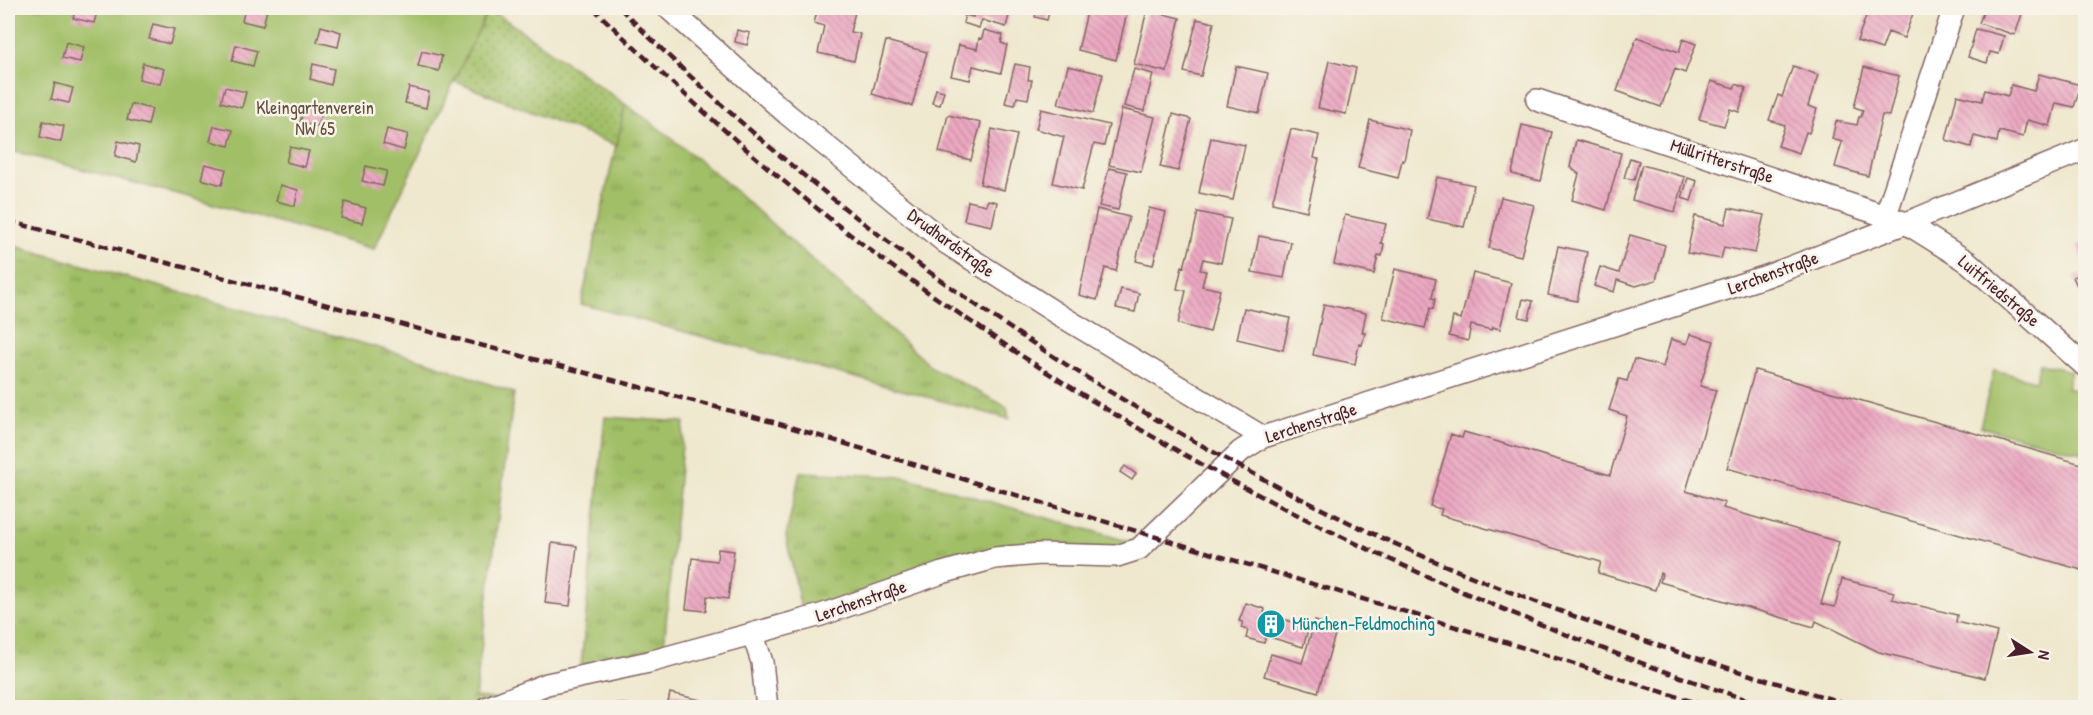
<svg xmlns="http://www.w3.org/2000/svg" width="2093" height="715" viewBox="0 0 2093 715" font-family="'Patrick Hand',sans-serif">
	<style>
		.grass { fill: url(#grass-tufts); stroke: #766f48; stroke-width: 1.5 }
		.park { fill: url(#park-dots); stroke: #766f48; stroke-width: 1.5 }
		.garden { fill: #a1bf66; stroke: #766f48; stroke-width: 1.5 }
		.building { fill: url(#building-back-hatch) }
		.lines { fill: none; stroke-linecap: round; stroke-linejoin: round }
		.street-casing { stroke: #846564; stroke-width: 24 }
		.street { stroke: #fff; stroke-width: 21 }
		.rail { stroke: #4a1f2b; stroke-width: 4.5; stroke-dasharray: 9 4.5; stroke-linecap: butt }
		.labels { text-anchor: middle; stroke-width: 5; stroke-linejoin: round; paint-order: stroke }
		.park-label { font-size: 18px; fill: #644f3d; stroke: #f7f3e8 }
		.street-label { font-size: 18px; fill: #4a1f2b; stroke: #f7f3e8 }
		.culture-label { font-size: 18px; fill: #0d838f; stroke: #f7f3e8; text-anchor: start }
	</style>
	<defs>
		<pattern id="grass-tufts" width="24" height="20" patternUnits="userSpaceOnUse" patternTransform="scale(1.5)"><rect width="24" height="20" fill="#a1bf66"/><path d="M3 7l-1-3M5 7V3M7 7l1-3M15 17l-1-3M17 17v-4M19 17l1-3" fill="none" stroke="#859b54"/></pattern>
		<pattern id="park-dots" width="8" height="8" patternUnits="userSpaceOnUse" patternTransform="scale(1.5)"><rect width="8" height="8" fill="#a1bf66"/><path d="M2 2h.1M6 6h.1" fill="none" stroke="#859b54" stroke-width="1.8" stroke-linecap="round"/></pattern>
		<pattern id="building-back-hatch" width="6" height="6" patternUnits="userSpaceOnUse" patternTransform="scale(1.5)"><rect width="6" height="6" fill="#eca9c2"/><path d="M-1 5l2 2M0 0l6 6M5-1l2 2" fill="none" stroke="#c1899e"/></pattern>
	</defs>
	<rect width="100%" height="100%" fill="#f7f3e8"/>
	<filter id="ink" filterUnits="userSpaceOnUse"><feTurbulence type="fractalNoise" baseFrequency=".0167" numOctaves="2"/><feDisplacementMap in="SourceGraphic" scale="12" xChannelSelector="R" yChannelSelector="G"/><feConvolveMatrix kernelMatrix="1 2 1 2 8 2 1 2 1" color-interpolation-filters="sRGB"/></filter>
	<filter id="wash" filterUnits="userSpaceOnUse"><feTurbulence type="fractalNoise" baseFrequency=".008" numOctaves="4" result="noise"/><feDisplacementMap in="SourceGraphic" scale="24" xChannelSelector="R" yChannelSelector="G"/><feGaussianBlur stdDeviation="1.35" result="paint"/><feColorMatrix in="noise" values="0 0 0 0 0 0 0 0 0 0 0 0 0 0 0 0 0 1.4 0 .05"/><feComposite in="paint" operator="in"/></filter>
	<g filter="url(#wash)">
		<rect width="100%" height="100%" fill="#efe8ce"/>
		<path class="grass" d="M625 104 652 123 714 172 933 368 1007 407 1009 419 581 304Z
			M8 244 429 362 514 393 475 697 525 703 547 695 544 707H8Z
			M605 417 684 422 664 646 581 666Z
			M800 472 905 477 1134 543 1127 556 1006 554 803 619 786 536Z"/>
		<path class="park" d="M489 8 625 104 617 146 454 81Z"/>
		<path class="garden" d="M8 8H489L374 249 185 196 8 150Z
			M2040 364 2071 371 2067 388 2085 393 2086 445 2083 453 1980 427 1994 370 2035 381Z"/>
		<g id="blocks">
			<path class="building" d="M76 8H98L94 23 73 18Z
				M245 8 267 10 263 26 242 21Z
				M818 8H856L850 32 860 34 854 61 818 53 824 26 814 23Z
				M976 8H1011L1006 27 982 20 979 28 963 23 965 15 973 17Z
				M1037 8H1050L1047 20 1035 17Z
				M1088 8H1128L1116 60 1078 50Z
				M1869 8H1915L1904 38 1888 32 1882 49 1857 41Z
				M1985 8H2024L2015 35 1979 23Z
				M1147 10 1180 18 1167 72 1134 64Z
				M1197 19 1214 23 1201 76 1184 72Z
				M153 24 174 29 170 44 149 39Z
				M321 26 341 32 338 47 317 42Z
				M1976 29 2004 36 1999 54 1990 52 1987 63 1968 57Z
				M737 30 750 33 747 45 735 42Z
				M984 30 1003 35 1001 43 1007 45 1001 73 973 66 970 80 951 76 959 45 977 49 979 38 982 39Z
				M1637 37 1679 52 1683 39 1696 44 1685 73 1675 69 1661 107 1617 91Z
				M886 41 927 52 912 106 872 94Z
				M66 42 84 47 80 62 62 58Z
				M236 45 257 51 253 66 232 61Z
				M422 51 442 56 439 71 418 66Z
				M1329 61 1356 68 1346 114 1318 108Z
				M143 63 164 69 160 84 139 79Z
				M313 64 334 69 331 85 310 79Z
				M1015 64 1030 67 1028 80H1032L1028 99 1017 97 1015 105 1005 103Z
				M1068 66 1103 74 1093 113 1058 104Z
				M1236 66 1268 73 1259 113 1227 106Z
				M1793 66 1818 75 1808 106 1817 109 1809 133 1806 132 1799 153 1778 146 1785 125 1769 120 1778 95 1782 97Z
				M1864 67 1899 76 1889 116 1882 115 1868 176 1835 167 1842 142 1832 139 1836 121 1857 125 1859 117H1861L1863 110 1854 107Z
				M1134 69 1153 74 1144 111 1124 106Z
				M2039 74 2081 85 2074 107 2056 103 2050 126 2027 120 2023 137 1999 131 1997 142 1974 136 1971 147 1946 140 1957 95 1982 101 1985 90 2008 96 2011 85 2034 91Z
				M1711 81 1734 88 1736 84 1746 88 1739 112 1730 109 1724 126 1699 119Z
				M55 83 73 88 69 103 51 99Z
				M225 87 246 92 242 108 221 102Z
				M409 87 429 92 426 108 405 103Z
				M936 89 944 91 940 105 932 103Z
				M131 104 152 109 148 125 127 120Z
				M304 107 322 111 317 127 300 123Z
				M1041 109 1109 125 1104 146 1094 144 1082 190 1053 183 1064 137 1036 129Z
				M1122 109 1155 117 1141 172 1109 165Z
				M1173 114 1191 119 1178 171 1160 167Z
				M948 115 981 123 971 160 939 152Z
				M1370 120 1410 130 1404 161 1402 160 1398 178 1358 168Z
				M43 121 64 126 61 142 40 137Z
				M1522 125 1552 132 1541 181 1512 174Z
				M214 126 233 130 229 146 210 141Z
				M387 129 408 134 404 150 383 144Z
				M992 129 1017 135 1004 190 980 184Z
				M1291 129 1319 135 1314 158 1319 159 1307 211 1272 203Z
				M1211 138 1245 145 1233 200 1199 193Z
				M1576 140 1621 153 1606 210 1572 200 1579 174 1570 167Z
				M118 141 139 146 136 162 115 156Z
				M290 147 309 151 305 167 286 162Z
				M1630 158 1639 161 1634 180 1624 178Z
				M205 164 226 169 222 185 201 179Z
				M1642 165 1685 177 1675 212 1632 200Z
				M366 166 387 171 383 186 362 181Z
				M1109 168 1127 172 1118 210 1099 206Z
				M1437 177 1474 185 1464 227 1427 219Z
				M1688 178 1697 181 1691 201 1682 198Z
				M280 185 298 190 295 206 276 201Z
				M1501 197 1534 205 1521 256 1489 248Z
				M988 200 997 202 992 226 964 220 968 201 986 205Z
				M345 202 366 208 362 223 341 218Z
				M1149 208 1166 212 1153 265 1136 261Z
				M1729 208 1764 215 1755 253 1724 247 1721 259 1687 253 1695 216 1725 224Z
				M1097 209 1129 217 1116 271 1105 268 1097 300 1079 295Z
				M1198 212 1231 219 1221 263 1203 259 1200 270 1206 271 1202 286 1220 290 1210 332 1178 324 1186 291 1177 289 1182 266 1184 267 1187 256H1188Z
				M1345 215 1386 224 1381 243 1384 244 1382 256 1378 255 1374 274 1334 264Z
				M1630 235 1665 245 1656 280 1636 286 1617 280 1614 292 1594 286 1600 267 1619 273Z
				M1259 236 1291 242 1284 278 1252 272Z
				M2085 242V264L2077 246Z
				M1558 246 1587 252 1577 301 1548 295Z
				M1395 269 1436 279 1432 298 1435 299 1433 309 1430 308 1425 328 1383 318Z
				M2085 272V290L2080 292 2073 277Z
				M1473 273 1511 283 1500 329 1493 327 1492 330 1471 325 1468 341 1449 336 1453 317 1461 319Z
				M1121 289 1139 293 1135 312 1116 308Z
				M1523 299 1533 301 1529 319 1519 317Z
				M1324 304 1366 313 1362 333H1365L1362 345 1359 344 1355 364 1313 355Z
				M1244 308 1290 318 1283 350 1237 339Z
				M1690 334 1714 341 1700 386 1716 390 1686 491 1725 503 1723 508 1839 542 1821 604 1835 607 1842 579 1894 592 1892 599 1957 615 1956 622 1997 632 1985 678 1879 652 1816 621 1814 627 1660 582 1662 574 1660 573 1655 590 1598 573 1601 562 1440 515 1442 509 1430 506 1451 434 1462 438 1464 432 1610 475 1627 416 1609 410 1619 379 1627 381 1634 359 1663 367 1671 339 1687 344Z
				M1755 370 2085 465V571L1727 468Z
				M1125 466 1136 474 1132 480 1120 472Z
				M552 543 577 546 570 606 545 603Z
				M718 549 734 551 728 599 707 596 706 611 686 609 692 558 717 561Z
				M1246 603 1265 609 1264 613 1309 627 1303 647 1266 636 1264 643 1246 638 1248 630 1241 628 1243 622 1239 621Z
				M1315 621 1337 628 1318 692 1264 676 1271 654 1302 663Z
				M670 693 701 700 700 708H667Z
				M569 703 587 706V708H568Z
				M616 703 638 706V708H615Z"/>
		</g>
	</g>
	<g filter="url(#ink)">
		<use href="#blocks" fill-opacity="0" stroke="#846564" stroke-width="1.5"/>
		<g class="lines">
			<g class="street-casing">
				<path id="street" d="M668 8 787 114 946 243 1056 313 1263 437
					M1537 100 1906 223 1968 262 2086 367
					M1886 215 1954 8
					M753 635 762 662 767 708
					M486 708 547 684 649 662 821 615 942 573 995 558 1040 554 1117 556 1139 549 1241 451 1263 437 1767 276 1906 223 2086 149"/>
			</g>
			<use href="#street" class="street"/>
			<path class="rail" d="M593 8C680 92 769 173 865 246 900 273 936 298 973 323 1220 493 1486 615 1772 708
				M620 8C781 171 967 310 1166 425 1256 477 1348 525 1444 565 1581 623 1721 668 1863 708
				M8 221 773 422 1486 636 1713 708"/>
		</g>
	</g>
	<defs>
		<g id="building-disc" transform="scale(1.5)"><circle r="9.5" fill="#0f9aa8" stroke="#f7f3e8"/><path d="M-4-6H4V6H1V3H-1V6H-4ZM-2.5-4.3h1.7v1.8h-1.7ZM.8-4.3h1.7v1.8H.8ZM-2.5-1h1.7V.8h-1.7ZM.8-1h1.7V.8H.8Z" fill="#fff"/></g>
	</defs>
	<g fill-rule="evenodd">
		<use href="#building-disc" x="1271" y="624"/>
	</g>
	<g class="labels">
		<g class="park-label">
			<text x="315" y="114">Kleingartenverein<tspan x="315" dy="21">NW 65</tspan></text>
		</g>
		<g class="street-label">
			<text transform="translate(1722 161) rotate(18)" y="6">Müllritterstraße</text>
			<text transform="translate(951 243) rotate(36)" y="6">Drudhardstraße</text>
			<text transform="translate(1773 273) rotate(-20)" y="6">Lerchenstraße</text>
			<text transform="translate(1999 291) rotate(40)" y="6">Luitfriedstraße</text>
			<text transform="translate(1311 423) rotate(-18)" y="6">Lerchenstraße</text>
			<text transform="translate(861 601) rotate(-19)" y="6">Lerchenstraße</text>
		</g>
		<g class="culture-label">
			<text x="1292" y="630">München-Feldmoching</text>
		</g>
	</g>
	<rect width="2093" height="715" fill="none" stroke="#f7f3e8" stroke-width="30"/>
	<g transform="translate(2030 652) rotate(102)" stroke="#f7f3e8" stroke-width="4.5" paint-order="stroke">
	<path d="M0-4.5L10 22L0 15L-10 22Z" fill="#4a1f2b"/>
	<text y="-9" font-size="16" font-weight="bold" text-anchor="middle" fill="#4a1f2b">N</text>
	</g>
</svg>
